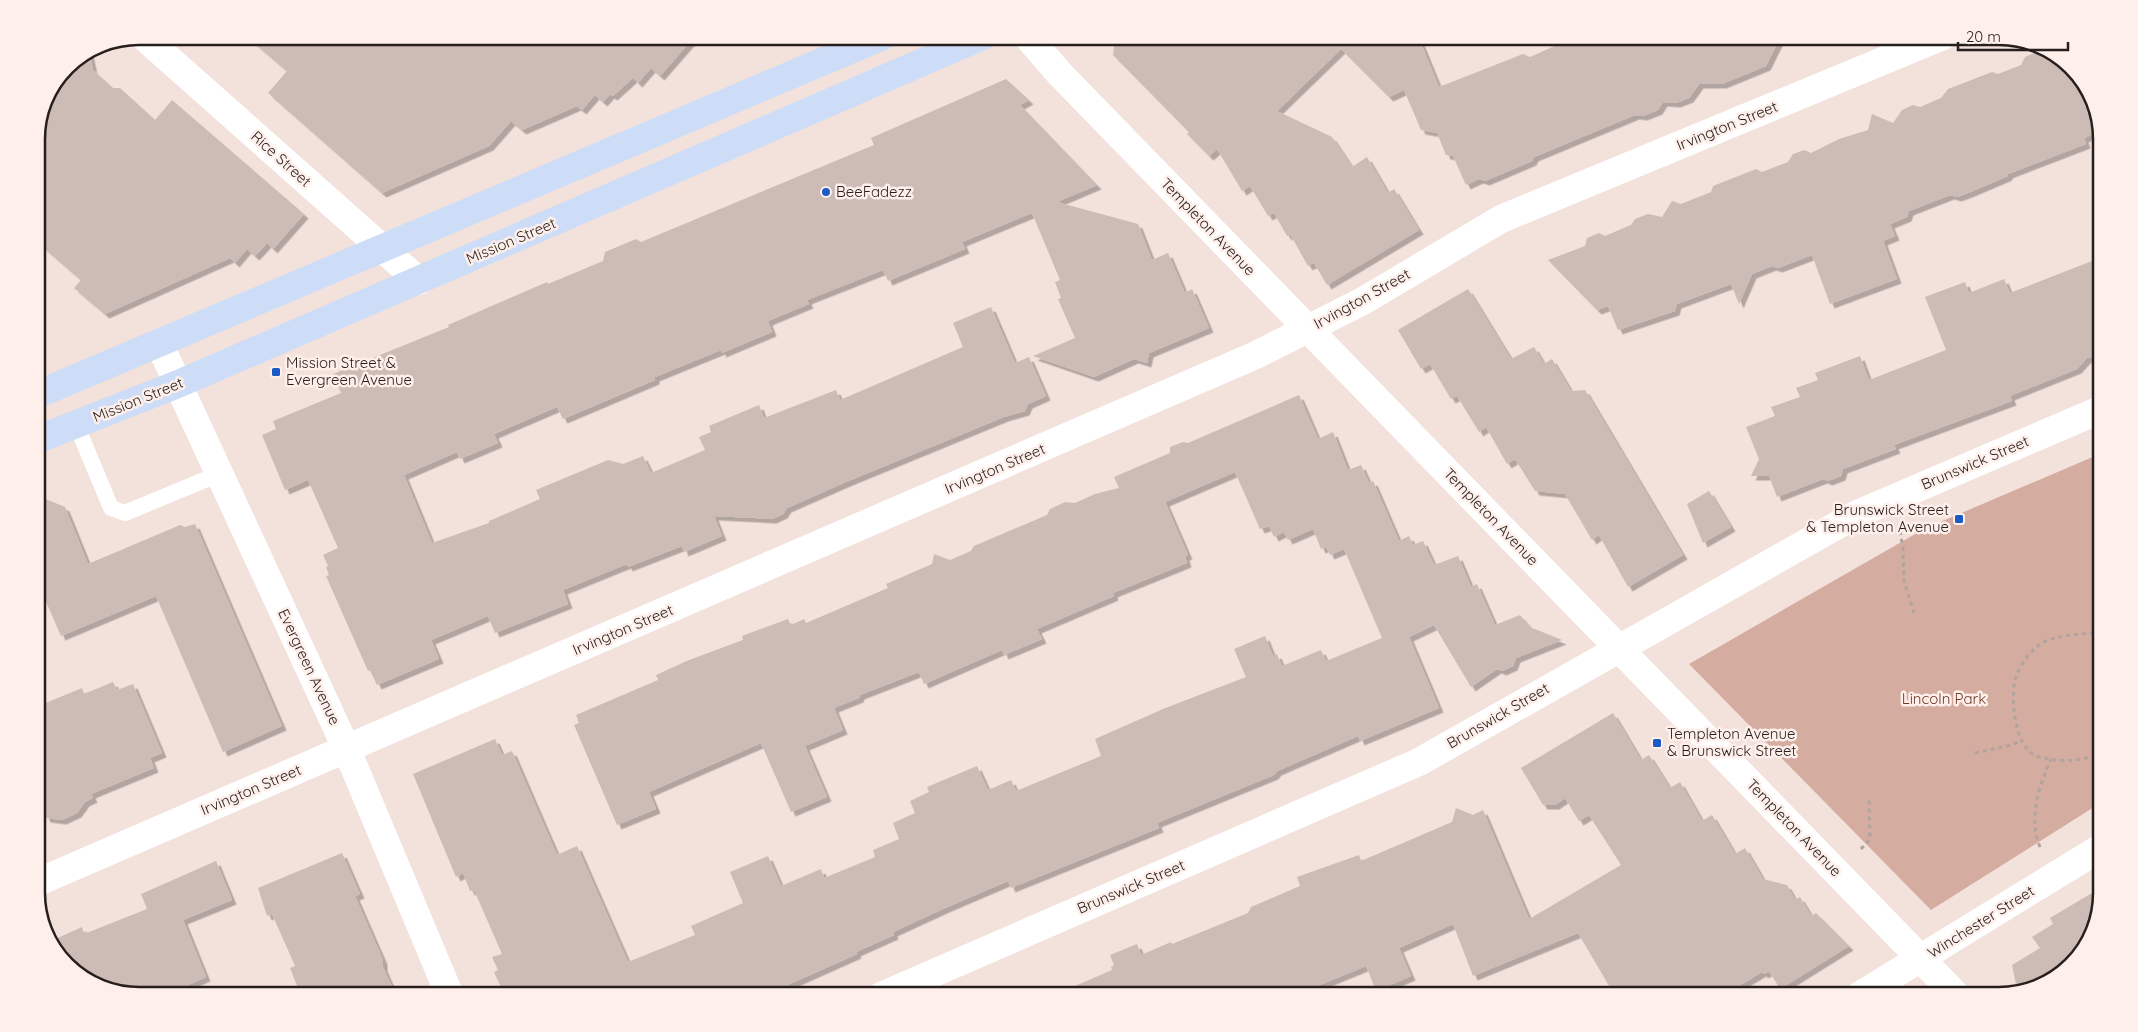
<svg xmlns="http://www.w3.org/2000/svg" width="2138" height="1032" viewBox="0 0 2138 1032" font-family="Quicksand,sans-serif">
	<style>
		.green { fill: #d5aca0 }
		.building { fill: #cdbbb5; filter: url(#shadow) }
		.lines { fill: none; stroke-linecap: round; stroke-linejoin: round }
		.path { stroke: #b1a39e; stroke-width: 3; stroke-dasharray: 4 4; stroke-linecap: butt }
		.lane { stroke: #fff; stroke-width: 16 }
		.street { stroke: #fff; stroke-width: 28 }
		.secondary { stroke: #ceddf7; stroke-width: 28 }
		.poi-dot { fill: #1c5ac6; stroke: #feefea; stroke-width: 2 }
		.labels { text-anchor: middle; stroke-width: 5; stroke-linejoin: round; paint-order: stroke }
		.street-label { font-size: 15px; fill: #261f1d; stroke: #feefea }
		.poi-label { font-size: 15px; fill: #261f1d; stroke: #feefea; text-anchor: start }
		.park-label { font-size: 15px; fill: #6f3927; stroke: #feefea }
		.rim { fill: none; stroke: #261f1d; stroke-width: 2.5 }
	</style>
	<defs>
		<filter id="shadow"><feDropShadow dx="4.5" dy="4.5" stdDeviation="0" flood-color="#0004"/></filter>
	</defs>
	<rect width="100%" height="100%" fill="#f3e1db"/>
	<path class="green" d="M2102 453V802L1931 910 1689 664 1924 529Z"/>
	<path class="building" d="M246 36H695L660 76 651 68 638 83 633 78 613 96 610 94 603 102 595 95 582 110 577 106 522 130 511 121 489 146 382 193 268 93 287 71Z
		M1125 36H1418L1439 87 1523 54 1530 57 1568 40 1570 36H1781L1766 66 1722 84H1699L1689 98 1676 103 1663 102 1658 110 1643 116 1635 115 1534 157 1532 161 1518 167 1485 181 1479 179 1466 185 1453 156 1446 155 1437 133 1421 130 1404 90 1389 97 1341 49 1277 111 1332 137 1352 167 1367 157 1388 193 1394 189 1419 230 1327 285 1314 263 1308 266 1290 234 1287 236 1274 213 1268 216 1250 186 1242 191 1217 149 1209 156 1187 134 1189 132 1113 55 1115 40Z
		M2046 48 2084 82 2101 131 2084 138 2086 144 2008 174V176L1968 193 1957 197 1950 195 1909 211 1907 217 1890 224 1895 236 1883 241 1897 279 1830 304 1812 255 1778 268 1772 266 1752 274 1739 304 1731 284 1677 304 1675 311 1618 330 1608 306 1597 310 1548 260 1585 246 1587 238 1599 233 1605 236 1619 230 1631 225 1635 219 1648 214 1662 217 1672 201 1681 204 1711 192 1713 186 1756 169 1762 172 1788 162 1793 154 1804 150 1811 153 1839 139 1868 130 1872 114 1893 123 1902 110 1913 105 1920 107 1941 98 1948 89 1992 72 1998 74 2021 65 2025 57Z
		M89 51 93 70 113 88H120L155 120 172 100 304 214 273 249 267 243 255 256 247 249 235 263 230 258 105 314 74 288 81 280 36 241V133L44 100 67 66Z
		M1006 79 1029 100 1020 105 1097 185 1057 202 1138 224 1152 260 1168 253 1185 293 1192 289 1209 328 1149 353 1147 363 1134 359 1094 377 1033 356 1075 338 1058 299 1061 298 1055 282 1060 280 1032 213 962 242 965 249 888 281 883 270 807 300 809 304 768 321 772 332 722 353 721 350 655 377V380L563 419 557 407 494 434 498 443 460 459 457 452 404 475 432 543 489 523V521L540 499 536 490 608 460 623 464 643 456 651 473 705 450 699 437 711 432 709 426 759 405 764 418 836 390 840 400 963 347 953 323 991 307 1015 363 1029 357 1046 396 1028 404 1025 411 1004 417 846 482 787 508 783 514 772 519 714 516 722 536 684 552 682 546 628 567 627 564 563 590 568 604 495 633 488 616 431 640 439 659 377 685 370 670 368 671 326 576 329 575 326 567 328 566 323 555 338 548 308 480 285 490 262 435 276 429 273 421 341 393 333 374 449 327 448 325 547 282 548 284 603 261 605 252 636 239 641 242 874 145 871 138Z
		M2092 261 2102 286V357L2087 358 2077 369 2010 396 2012 401 1894 445 1896 449 1843 469 1841 476 1828 481 1823 479 1777 497 1769 476H1751L1759 459 1746 427 1775 416 1771 407 1800 397 1796 388 1818 380 1815 373 1860 356 1869 380 1946 350 1925 297 1965 282 1969 293 2004 279 2010 293Z
		M1468 289 1511 359 1534 347 1544 364 1552 359 1571 391 1585 390 1683 555 1628 587 1599 535 1592 540 1565 494 1535 491 1515 459 1507 464 1486 427 1479 432 1457 396 1451 399 1430 364 1421 369 1398 330Z
		M1299 395 1318 439 1333 432 1348 470 1361 465 1369 483 1373 481 1399 541 1409 536 1413 545 1423 541 1434 565 1458 556 1471 587 1477 584 1495 625 1520 615 1530 627 1562 640 1516 658 1513 666 1502 671 1497 669 1471 687 1434 625 1409 637 1439 708 1360 741 1358 736 1277 771 1274 775 1157 823 1159 828 1011 888 1008 881 945 908 893 932 894 935 856 952 857 954 763 996H505L494 972 498 970 492 957 502 954 474 890 470 891 463 873 456 877 413 774 495 739 502 755 512 751 557 855 577 846 628 962 695 935 691 926 743 903 730 872 768 856 781 886 821 869 824 878 875 857 873 850 899 839 893 823 915 813 910 801 929 792 927 787 977 766 988 790 1011 780 1016 791 1101 756 1095 739 1163 709 1246 677 1234 649 1265 636 1273 656 1277 654 1282 666 1321 650 1326 661 1382 638 1344 549 1330 555 1326 547 1321 549 1313 529 1288 540 1284 532 1274 537 1269 526 1260 529 1235 472 1165 502 1188 555 1185 556 1187 563 1113 593 1114 596 1037 629 1042 639 1004 655 1002 650 924 684 919 672 860 695 859 698 834 708 843 730 805 746 827 797 791 812 761 743 649 792 656 809 617 825 574 725 579 723 576 715 658 680 656 675 689 660 743 640 742 636 788 619 791 625 804 619 806 623 888 588 886 584 932 564 934 554 950 560 971 551 974 546 1047 515 1050 509 1065 502 1075 503 1095 494 1119 488 1114 477 1170 453V447L1183 442 1188 443Z
		M1709 491 1731 527 1703 543 1687 504Z
		M36 495 65 507 88 564 180 525 185 527 195 524 282 726 223 752 156 596 61 636 36 579Z
		M113 682 117 690 133 684 162 753 150 758 154 768 91 794 93 798 85 802 77 813 62 820 46 818 36 794V707L82 688 84 694Z
		M1613 713 1641 760 1649 755 1670 788 1680 782 1702 821 1712 815 1735 854 1745 848 1763 879 1787 885 1795 900 1800 897 1811 916 1816 913 1849 946 1780 989 1769 971 1764 974 1762 972 1722 996H1615L1578 933 1473 976 1453 924 1399 948 1411 976 1376 991 1366 966 1293 996H1287L1284 988 1261 996H1052L1112 970 1111 967 1114 965 1110 955 1137 944 1141 955 1171 942 1172 944 1248 913 1251 907 1300 886 1297 877 1359 855 1361 861 1452 822 1456 808 1473 815 1483 810 1529 919 1621 865 1589 815 1579 821 1565 798 1555 805H1543L1521 768Z
		M342 853 360 894 355 896 383 960V967L396 996H301L290 968 295 966 272 914 267 916 258 888Z
		M216 861 232 900 183 920 206 977 163 996H139L94 985 54 950 51 941 82 927 84 934 147 909 141 894Z
		M2102 887 2091 938 2056 979 2017 990 2012 965 2040 948 2032 937 2053 924 2050 918Z"/>
	<g class="lines">
		<path class="path" d="M1900 531 1903 548 1904 581 1914 613
			M2102 631C2080 636 2057 633 2039 645 2029 652 2018 668 2015 680 2011 700 2014 743 2034 755 2036 757 2042 757 2045 758 2068 763 2079 760 2102 754
			M1975 753 2007 746 2021 741
			M2040 847C2028 818 2039 786 2051 759
			M1861 849 1870 839 1869 799"/>
		<path class="lane" d="M76 424 111 508 125 513 219 474"/>
		<path class="street" d="M143 36 419 281
			M1027 36 1059 73 1957 996
			M159 343 347 750 450 996
			M36 883 1256 355 1363 301 1501 219 1943 36
			M881 996 1419 762 1857 514 2102 409
			M1859 996 2102 847"/>
		<path class="secondary" d="M36 395 883 36
			M36 440 178 384 983 36"/>
	</g>
	<g class="poi-dot">
		<circle cx="826" cy="192" r="5"/>
		<rect x="271" y="367" width="10" height="10" rx="2.5"/>
		<rect x="1954" y="514" width="10" height="10" rx="2.5"/>
		<rect x="1652" y="738" width="10" height="10" rx="2.5"/>
	</g>
	<g class="labels">
		<g class="street-label">
			<text transform="translate(1727 126) rotate(-22)" y="5">Irvington Street</text>
			<text transform="translate(281 159) rotate(42)" y="5">Rice Street</text>
			<text transform="translate(1208 227) rotate(46)" y="5">Templeton Avenue</text>
			<text transform="translate(511 241) rotate(-23)" y="5">Mission Street</text>
			<text transform="translate(1362 299) rotate(-29)" y="5">Irvington Street</text>
			<text transform="translate(138 400) rotate(-22)" y="5">Mission Street</text>
			<text transform="translate(1975 463) rotate(-23)" y="5">Brunswick Street</text>
			<text transform="translate(995 469) rotate(-23)" y="5">Irvington Street</text>
			<text transform="translate(1491 517) rotate(46)" y="5">Templeton Avenue</text>
			<text transform="translate(623 630) rotate(-23)" y="5">Irvington Street</text>
			<text transform="translate(309 667) rotate(65)" y="5">Evergreen Avenue</text>
			<text transform="translate(1498 716) rotate(-30)" y="5">Brunswick Street</text>
			<text transform="translate(251 790) rotate(-23)" y="5">Irvington Street</text>
			<text transform="translate(1794 828) rotate(46)" y="5">Templeton Avenue</text>
			<text transform="translate(1131 887) rotate(-23)" y="5">Brunswick Street</text>
			<text transform="translate(1981 922) rotate(-32)" y="5">Winchester Street</text>
		</g>
		<g class="poi-label">
			<text x="836" y="197">BeeFadezz</text>
			<text x="286" y="368">Mission Street &amp;<tspan x="286" dy="17">Evergreen Avenue</tspan></text>
			<text x="1949" y="515" text-anchor="end">Brunswick Street<tspan x="1949" dy="17">&amp; Templeton Avenue</tspan></text>
			<text x="1667" y="739">Templeton Avenue<tspan x="1667" dy="17">&amp; Brunswick Street</tspan></text>
		</g>
		<g class="park-label">
			<text x="1944" y="704">Lincoln Park</text>
		</g>
	</g>
	<path d="M0 0H2138V1032H0ZM139 45H1999A94 94 0 0 1 2093 139V893A94 94 0 0 1 1999 987H139A94 94 0 0 1 45 893V139A94 94 0 0 1 139 45Z" fill="#feefea" fill-rule="evenodd"/>
	<path class="rim" d="M139 45H1999A94 94 0 0 1 2093 139V893A94 94 0 0 1 1999 987H139A94 94 0 0 1 45 893V139A94 94 0 0 1 139 45Z"/>
	<path d="M1958 42v8h110v-8" fill="none" stroke="#261f1d" stroke-width="2.5"/>
	<text x="1966" y="42" font-size="15" fill="#261f1d" stroke="#feefea" stroke-width="4" paint-order="stroke">20 m</text>
</svg>
